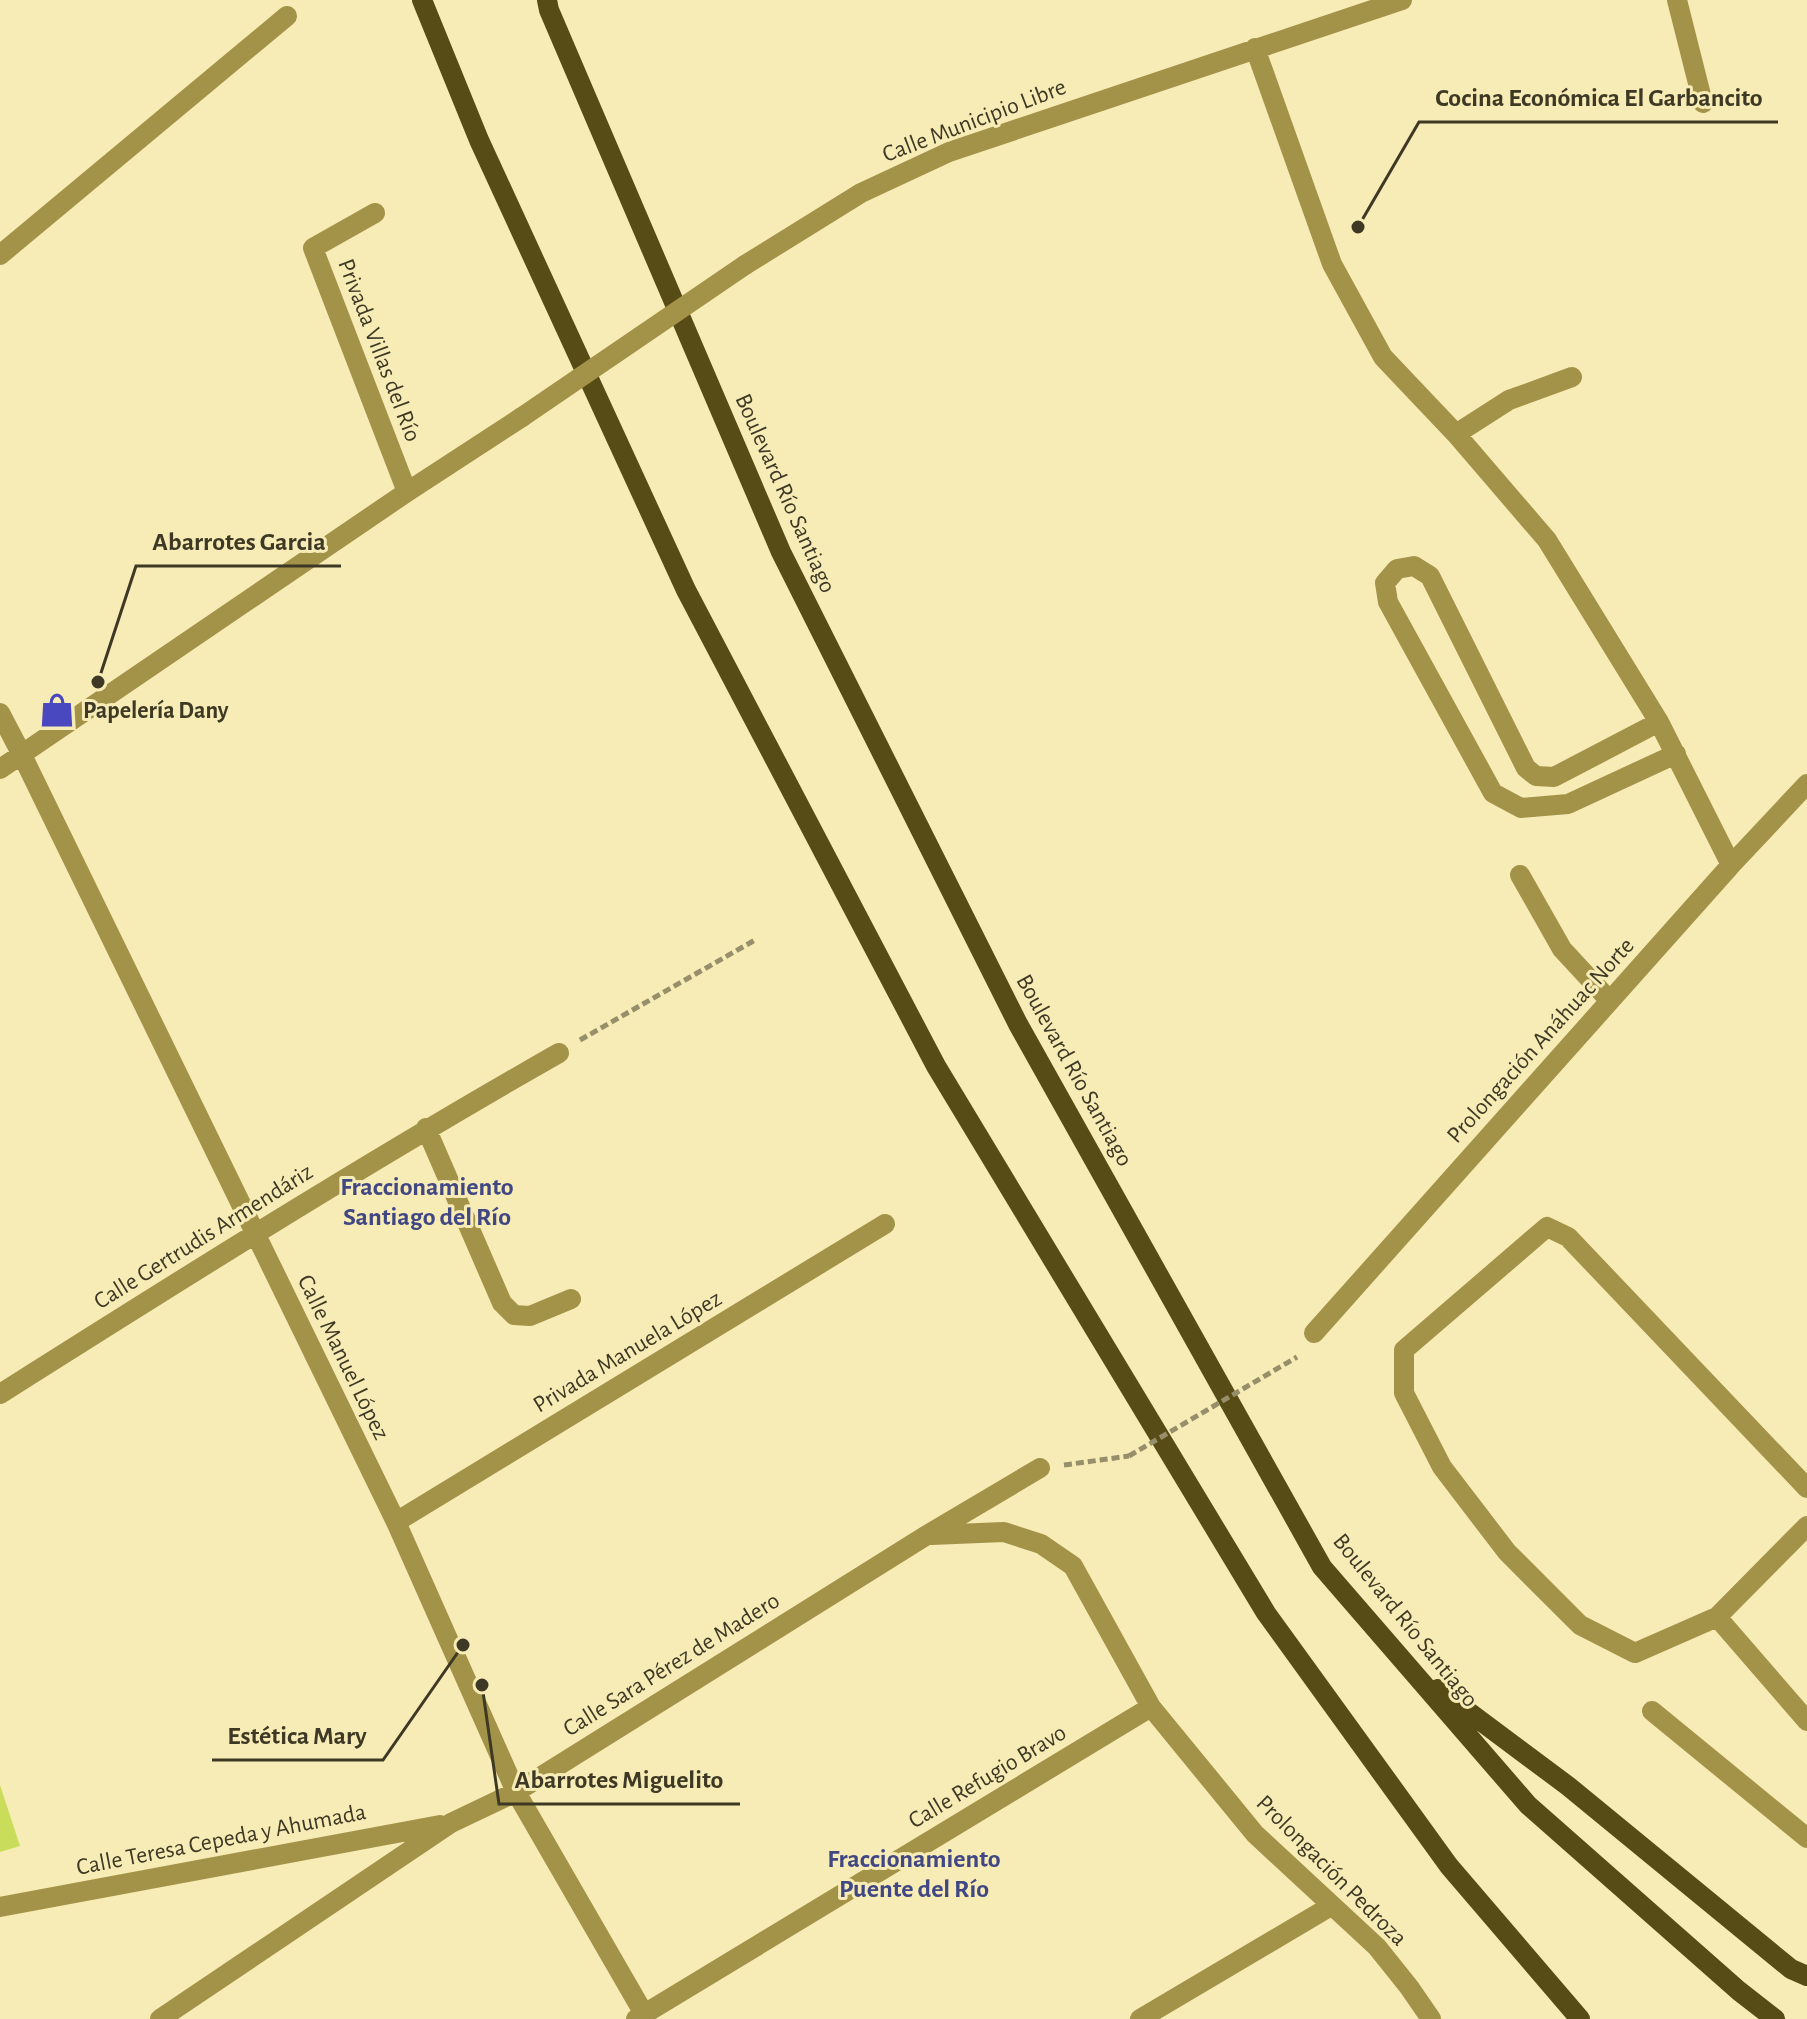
<svg xmlns="http://www.w3.org/2000/svg" width="1807" height="2019" viewBox="0 0 1807 2019" font-family="'Alegreya Sans',sans-serif">
	<style>
		.building { fill: #c9dd5b }
		.lines { fill: none; stroke-linecap: round; stroke-linejoin: round }
		.path { stroke: #978e6a; stroke-width: 5; stroke-dasharray: 8 4; stroke-linecap: butt }
		.minor { stroke: #a39348; stroke-width: 20 }
		.major { stroke: #574c15; stroke-width: 20 }
		.path-bridge { stroke: #978e6a; stroke-width: 5; stroke-dasharray: 8 4; stroke-linecap: butt }
		.minor-bridge { stroke: #a39348; stroke-width: 20 }
		.labels { text-anchor: middle; stroke-width: 6; stroke-linejoin: round; paint-order: stroke }
		.street-label { font-size: 24px; fill: #3e3924; stroke: #f7ebb6 }
		.poi-label { font-size: 24px; font-weight: bold; fill: #3e3924; stroke: #f7ebb6; text-anchor: start }
		.neighbourhood-label { font-size: 26px; font-weight: bold; fill: #414783; stroke: #f7ebb6 }
		.leader { fill: none; stroke: #3e3924; stroke-width: 3 }
		.callout-dot { fill: #3e3924; stroke: #f7ebb6; stroke-width: 3 }
		.callout-label { font-size: 26px; text-anchor: middle; font-weight: bold; fill: #3e3924; stroke: #f7ebb6; stroke-width: 6; stroke-linejoin: round; paint-order: stroke }
	</style>
	<rect width="100%" height="100%" fill="#f7ebb6"/>
	<path class="building" d="M0 1785 20 1846 0 1852Z"/>
	<g class="lines">
		<path class="path" d="M580 1040 755 940
			M1064 1465 1129 1456"/>
		<path class="minor" d="M1677 0 1703 103
			M1255 48 1332 264 1383 357 1456 434 1547 540 1659 722 1731 865
			M375 213 313 248 407 492
			M0 255 287 16
			M745 265 861 193 949 152 1402 0
			M1456 434 1509 400 1572 377
			M0 713 22 755 396 1522 516 1792 647 2019
			M1659 722 1554 777 1536 776 1526 768 1430 576 1414 566 1397 569 1385 583 1388 602 1493 793 1521 808 1568 804 1676 754
			M0 769 407 492 522 417
			M1520 875 1562 949 1610 1001
			M426 1128 502 1303 514 1315 530 1316 571 1299
			M1314 1333 1731 865 1807 784
			M0 1394C185 1277 369 1161 559 1053
			M396 1522 885 1224
			M1807 1526 1717 1617 1807 1721
			M931 1535 1004 1532 1041 1544 1073 1566 1151 1707 1255 1834 1377 1947 1409 1987 1431 2019
			M1717 1617 1635 1653 1580 1625 1507 1552 1442 1467 1404 1393V1350L1547 1227 1568 1237 1807 1488
			M1652 1711 1807 1838
			M0 1907 440 1825
			M160 2019 451 1823 516 1792 927 1535 1040 1468
			M636 2019 1151 1707
			M1140 2019 1331 1906"/>
		<path class="major" d="M422 0 479 140 686 590 936 1066 1266 1613 1449 1866 1580 2019
			M547 0 549 10 781 552 1018 1024 1322 1567 1528 1805 1739 1991 1775 2019
			M1438 1689 1568 1786 1791 1969 1807 1976"/>
		<path class="path-bridge" d="M1129 1456 1297 1357"/>
		<path class="minor-bridge" d="M522 417 745 265"/>
	</g>
	<defs>
		<g id="shop-bare" transform="scale(2.76)"><path d="M-5-2.5h2.3a2.7 3.5 0 0 1 5.4 0H5L5.5 6h-11ZM-1.5-2.5h3a1.5 2.3 0 0 0-3 0Z" fill="#4948be" stroke="#f7ebb6" stroke-width="2.5" paint-order="stroke"/></g>
	</defs>
	<g fill-rule="evenodd">
		<use href="#shop-bare" x="57" y="710"/>
	</g>
	<g class="labels">
		<g class="street-label">
			<text transform="translate(974 120) rotate(-21)" y="8">Calle Municipio Libre</text>
			<text transform="translate(380 350) rotate(69)" y="8">Privada Villas del Río</text>
			<text transform="translate(786 493) rotate(66)" y="8">Boulevard Río Santiago</text>
			<text transform="translate(1540 1040) rotate(-48)" y="8">Prolongación Anáhuac Norte</text>
			<text transform="translate(1075 1070) rotate(61)" y="8">Boulevard Río Santiago</text>
			<text transform="translate(203 1236) rotate(-32)" y="8">Calle Gertrudis Armendáriz</text>
			<text transform="translate(627 1351) rotate(-31)" y="8">Privada Manuela López</text>
			<text transform="translate(344 1357) rotate(64)" y="8">Calle Manuel López</text>
			<text transform="translate(1406 1620) rotate(51)" y="8">Boulevard Río Santiago</text>
			<text transform="translate(671 1664) rotate(-32)" y="8">Calle Sara Pérez de Madero</text>
			<text transform="translate(987 1776) rotate(-31)" y="8">Calle Refugio Bravo</text>
			<text transform="translate(221 1839) rotate(-11)" y="8">Calle Teresa Cepeda y Ahumada</text>
			<text transform="translate(1332 1870) rotate(45)" y="8">Prolongación Pedroza</text>
		</g>
		<g class="poi-label">
			<text x="83" y="718">Papelería Dany</text>
		</g>
		<g class="neighbourhood-label">
			<text x="427" y="1195">Fraccionamiento<tspan x="427" dy="30">Santiago del Río</tspan></text>
			<text x="914" y="1867">Fraccionamiento<tspan x="914" dy="30">Puente del Río</tspan></text>
		</g>
	</g>
	<path class="leader" d="M1358 227L1419 122H1778M98 682L136 566H341M463 1645L383 1760H212M482 1685L499 1804H740"/>
	<g class="callout-dot">
		<circle cx="1358" cy="227" r="8"/>
		<circle cx="98" cy="682" r="8"/>
		<circle cx="463" cy="1645" r="8"/>
		<circle cx="482" cy="1685" r="8"/>
	</g>
	<g class="callout-label">
		<text x="1599" y="106">Cocina Económica El Garbancito</text>
		<text x="239" y="550">Abarrotes Garcia</text>
		<text x="297" y="1744">Estética Mary</text>
		<text x="619" y="1788">Abarrotes Miguelito</text>
	</g>
</svg>
